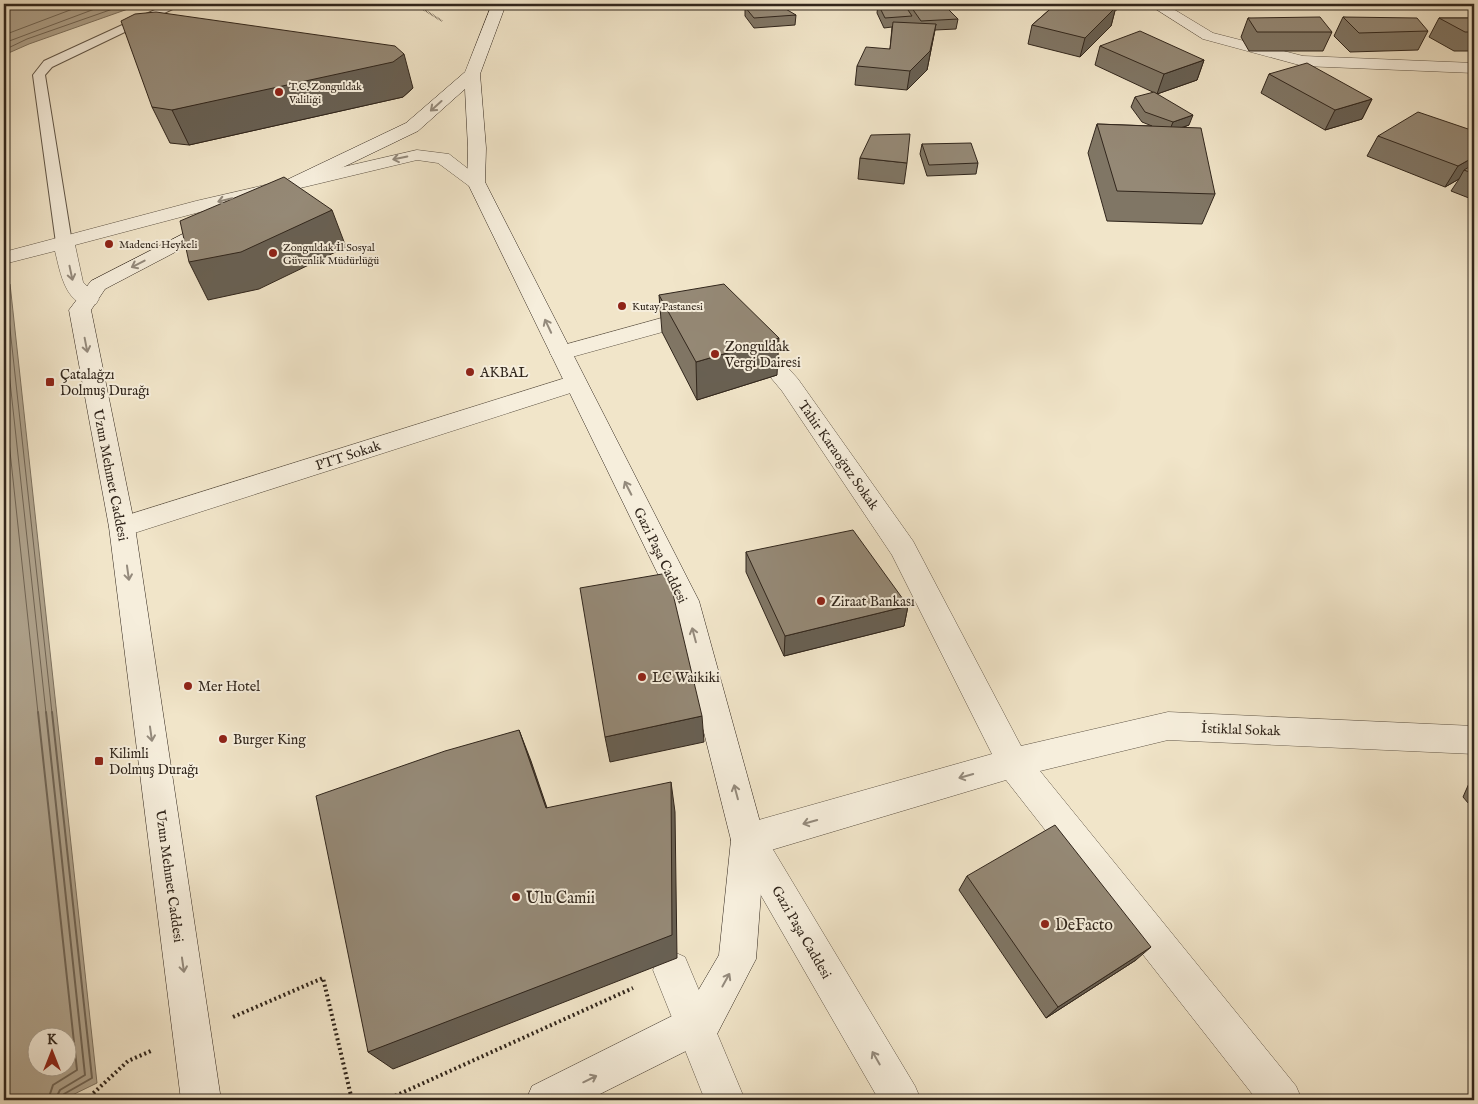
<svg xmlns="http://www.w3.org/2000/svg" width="1478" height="1104" viewBox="0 0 1478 1104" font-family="'IM FELL English',serif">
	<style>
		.water { fill: #b0a48e; stroke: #7d7260; fill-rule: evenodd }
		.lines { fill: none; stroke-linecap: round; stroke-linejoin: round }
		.shore-far1 { stroke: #706555; stroke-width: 1 }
		.shore { stroke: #706555; stroke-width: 2 }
		.service-casing { stroke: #615647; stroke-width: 2 }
		.pedestrian-casing { stroke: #615647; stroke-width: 1 }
		.minor-casing { stroke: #615647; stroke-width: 1 }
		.tertiary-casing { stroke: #615647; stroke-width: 1 }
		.secondary-casing { stroke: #31261c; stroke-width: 1 }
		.path-far1 { stroke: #31261c; stroke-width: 2; stroke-dasharray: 0.5 1; stroke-linecap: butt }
		.path { stroke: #31261c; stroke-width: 4; stroke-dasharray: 2 3; stroke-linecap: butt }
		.service { fill: #f6eedc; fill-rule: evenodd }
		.pedestrian { fill: #f6eedc; fill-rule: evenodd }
		.minor { fill: #f6eedc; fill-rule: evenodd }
		.tertiary { fill: #f6eedc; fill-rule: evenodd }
		.secondary { fill: #f6eedc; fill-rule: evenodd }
		.wall { fill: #807665; stroke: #31261c }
		.shaded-wall { fill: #686053; stroke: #31261c }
		.building { fill: #958976; stroke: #31261c }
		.oneway { stroke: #948a7c }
		.poi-dot { fill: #8f2418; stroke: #f6eedc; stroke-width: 2 }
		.labels { text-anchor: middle; stroke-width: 4; stroke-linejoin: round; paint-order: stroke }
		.far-poi-label { font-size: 11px; fill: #31261c; stroke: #f6eedc; text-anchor: start }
		.poi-label { font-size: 14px; fill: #31261c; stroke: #f6eedc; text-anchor: start }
		.street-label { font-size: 14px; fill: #31261c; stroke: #f6eedc }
		.near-poi-label { font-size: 16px; fill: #31261c; stroke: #f6eedc; text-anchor: start }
	</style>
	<rect width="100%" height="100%" fill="#f1e5c9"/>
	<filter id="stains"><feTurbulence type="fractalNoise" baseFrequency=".004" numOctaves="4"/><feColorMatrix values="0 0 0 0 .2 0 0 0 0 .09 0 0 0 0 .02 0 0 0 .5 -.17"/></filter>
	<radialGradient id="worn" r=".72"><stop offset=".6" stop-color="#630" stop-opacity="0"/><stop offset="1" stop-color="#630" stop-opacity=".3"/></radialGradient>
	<path class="water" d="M4 4H142L29 44 4 55Z
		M10 284 97 1083 62 1100H4V285ZM38 1036H68V1066H38Z"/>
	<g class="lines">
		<path class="shore-far1" d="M4 35 86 4
			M4 43 108 4
			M4 50 27 39 127 4
			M4 290 6 292 52 713
			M4 326 46 713
			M4 395 38 713"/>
		<path class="shore" d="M38 712 77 1070 53 1085 48 1100
			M46 712 85 1075 60 1090 55 1100
			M52 712 92 1078 64 1094 62 1100"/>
		<g class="service-casing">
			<path id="service" d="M168 4H183L52 67 45 75 72 243 70 246H58L56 243 33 75 44 61Z"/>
		</g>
		<g class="pedestrian-casing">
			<path id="pedestrian" d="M672 951 685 957 745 1100H705L653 970 659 957Z"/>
		</g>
		<g class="minor-casing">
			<path id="minor" d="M698 308 706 310 709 315 706 320 561 360 553 358 550 353 553 348Z
				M752 335 760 337 798 379 913 541 1021 746 1168 712 1474 726V754L1168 740 1040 771 1296 1086 1302 1100H1257L1006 780 748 857 736 852 731 840 736 828 748 823 992 754 892 555 782 391 741 342 744 337Z
				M575 375 583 377 587 383 583 389 122 537 112 534 109 527 112 520Z"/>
		</g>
		<g class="tertiary-casing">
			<path id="tertiary" d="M1148 4H1165L1213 33 1303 56 1474 63V73L1303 66 1203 39Z
				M417 150 449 154 485 182 483 186H469L438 163 417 160 200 212 75 245 83 282 99 299 96 304C66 311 60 271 55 251L4 264V252L196 201Z
				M748 823 760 828 915 1086 921 1100H879L736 852 731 840 736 828Z"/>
		</g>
		<g class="secondary-casing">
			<path id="secondary" d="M492 4H506L480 74 486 148 485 182 699 601 765 840 756 959 716 1036 588 1100H526L532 1086 688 1008 719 955 731 840 671 601 467 182 468 148 465 89 418 131 267 204H253L250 200 253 196 406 123 465 72Z
				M218 216 225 218 228 222 225 226 105 289 91 310 135 527 221 1100H181L109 527 69 310 91 281Z"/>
		</g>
		<path class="path-far1" d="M415 4 442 21"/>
		<path class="path" d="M233 1017 323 978 352 1100
			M86 1100 128 1061 151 1051
			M386 1100 633 988"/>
		<use href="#service" class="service"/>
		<use href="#pedestrian" class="pedestrian"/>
		<use href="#minor" class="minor"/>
		<use href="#tertiary" class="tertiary"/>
		<use href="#secondary" class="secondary"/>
	</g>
	<path class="wall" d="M878 4 908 9V4H943L958 19 956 29 935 30 927 70 907 90 855 85 857 66 890 49 892 27 884 28 877 13Z
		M1056 4H1119L1117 10H1115L1111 26 1080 57 1028 44 1032 25Z
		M745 7 796 15 795 25 754 28 745 16Z
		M1343 17 1428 31 1418 50 1350 52 1334 36Z
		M1248 18 1332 32 1323 51H1249L1241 37Z
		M1439 18H1474V51H1454L1429 37Z
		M1100 46 1204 60 1197 80 1157 94 1095 65Z
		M1269 74 1372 99 1362 119 1325 130 1261 93Z
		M413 88 403 97 189 145 170 143 152 107Z
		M1135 97 1189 125 1184 127 1215 194 1202 224 1107 221 1088 153 1097 124 1152 126 1142 122 1131 107Z
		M1474 131V200L1451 191 1459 179 1445 187 1367 156 1378 136Z
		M922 144 978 163 976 174 927 176 920 154Z
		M860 158 907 163 904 184 858 179Z
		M659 295 777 375 697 400 662 332Z
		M746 552 908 606 904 626 784 656 746 572Z
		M1474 772V810L1463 797Z
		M967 876 1136 960 1046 1018 959 890Z"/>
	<path class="shaded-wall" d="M1116 7 1111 26 1080 57 1085 38Z
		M936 24 927 70 907 90 910 71Z
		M404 54 413 88 403 97 189 145 172 110Z
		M1204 60 1197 80 1157 94 1164 74Z
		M1372 99 1362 119 1325 130 1335 110Z
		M1193 115 1189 125 1169 132 1173 122Z
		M1474 157V169L1464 170 1459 179 1445 187 1458 166Z
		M332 210 346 247 259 289 208 300 189 262Z
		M779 338 777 375 697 400 696 362Z
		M908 606 904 626 784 656 785 636Z
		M702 716 704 742 610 762 605 737Z
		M519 730 531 761 557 837 546 808Z
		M671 782 675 812 677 958 393 1069 368 1052Z
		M1151 947 1136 960 1046 1018 1058 1007Z"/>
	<path class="building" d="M760 4H777L796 15 754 18 745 7Z
		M878 4H904L912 16 885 18Z
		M909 4H943L958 19 921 21Z
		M1056 4H1100L1116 7 1085 38 1032 25Z
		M156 12 395 46 404 54 393 62 172 110 152 107 121 21 135 14Z
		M1320 17 1332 32H1257L1248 18Z
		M1343 17 1417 18 1428 31 1359 33Z
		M1439 18H1474V32H1465Z
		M893 22 936 24 930 51 910 71 857 66 866 47 890 49Z
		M1140 31 1204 60 1164 74 1100 46Z
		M1307 63 1372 99 1335 110 1269 74Z
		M1154 92 1193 115 1173 122 1145 112 1135 97Z
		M1418 112 1474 131V157L1458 166 1378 136Z
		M1097 124 1201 128 1215 194 1117 191Z
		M910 134 907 163 860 158 871 135Z
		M971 143 978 163 929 165 922 144Z
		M1474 164V174L1464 170Z
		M284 177 332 210 241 252 189 262 180 221Z
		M724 284 779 338 696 362 659 295Z
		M853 530 908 606 785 636 746 552Z
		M668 573 702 716 605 737 580 588Z
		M519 730 546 808 671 782 672 935 368 1052 316 796 445 751Z
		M1055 825 1151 947 1058 1007 967 876Z"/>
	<defs><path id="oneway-shaft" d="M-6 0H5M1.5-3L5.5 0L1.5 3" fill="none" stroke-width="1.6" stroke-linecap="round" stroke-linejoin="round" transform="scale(1.25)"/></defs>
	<g class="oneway">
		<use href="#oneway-shaft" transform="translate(436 106) rotate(138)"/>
		<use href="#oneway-shaft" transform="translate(400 158) rotate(168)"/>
		<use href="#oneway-shaft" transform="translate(225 200) rotate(167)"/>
		<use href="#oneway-shaft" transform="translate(138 264) rotate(153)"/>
		<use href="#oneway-shaft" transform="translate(71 273) rotate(78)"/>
		<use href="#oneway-shaft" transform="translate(548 326) rotate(-115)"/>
		<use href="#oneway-shaft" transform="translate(86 345) rotate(79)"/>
		<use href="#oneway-shaft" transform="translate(628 488) rotate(-117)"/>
		<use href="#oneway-shaft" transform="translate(128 573) rotate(82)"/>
		<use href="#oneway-shaft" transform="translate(694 635) rotate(-105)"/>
		<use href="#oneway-shaft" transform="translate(151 734) rotate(82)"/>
		<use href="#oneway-shaft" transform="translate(966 776) rotate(164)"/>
		<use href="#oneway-shaft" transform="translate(736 792) rotate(-105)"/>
		<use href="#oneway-shaft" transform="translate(810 822) rotate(164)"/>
		<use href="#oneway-shaft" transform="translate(183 965) rotate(82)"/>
		<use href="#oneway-shaft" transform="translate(726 980) rotate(-61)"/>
		<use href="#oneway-shaft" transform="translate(876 1058) rotate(-120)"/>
		<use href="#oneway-shaft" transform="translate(590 1079) rotate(-26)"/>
	</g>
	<g class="poi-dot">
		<circle cx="279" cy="92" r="5"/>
		<circle cx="109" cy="244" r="5"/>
		<circle cx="273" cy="253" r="5"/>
		<circle cx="622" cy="306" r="5"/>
		<circle cx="715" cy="354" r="5"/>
		<circle cx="470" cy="372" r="5"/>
		<rect x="45" y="377" width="10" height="10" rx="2.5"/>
		<circle cx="821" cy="601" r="5"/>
		<circle cx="642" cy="677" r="5"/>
		<circle cx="188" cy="686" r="5"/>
		<circle cx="223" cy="739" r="5"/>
		<rect x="94" y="756" width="10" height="10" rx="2.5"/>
		<circle cx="516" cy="897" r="5"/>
		<circle cx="1045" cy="924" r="5"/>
	</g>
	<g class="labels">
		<g class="far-poi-label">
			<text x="289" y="90">T.C. Zonguldak<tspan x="289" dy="13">Valiliği</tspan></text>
			<text x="119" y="248">Madenci Heykeli</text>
			<text x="283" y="251">Zonguldak İl Sosyal<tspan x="283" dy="13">Güvenlik Müdürlüğü</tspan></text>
			<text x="632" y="310">Kutay Pastanesi</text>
		</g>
		<g class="poi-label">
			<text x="725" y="351">Zonguldak<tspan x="725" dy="16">Vergi Dairesi</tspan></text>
			<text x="480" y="377">AKBAL</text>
			<text x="60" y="379">Çatalağzı<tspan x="60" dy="16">Dolmuş Durağı</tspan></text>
			<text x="831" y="606">Ziraat Bankası</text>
			<text x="652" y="682">LC Waikiki</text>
			<text x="198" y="691">Mer Hotel</text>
			<text x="233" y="744">Burger King</text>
			<text x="109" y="758">Kilimli<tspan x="109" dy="16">Dolmuş Durağı</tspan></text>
		</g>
		<g class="street-label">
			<text transform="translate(348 455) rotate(-18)" y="5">PTT Sokak</text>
			<text transform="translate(839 455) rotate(55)" y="5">Tahir Karaoğuz Sokak</text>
			<text transform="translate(111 475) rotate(79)" y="5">Uzun Mehmet Caddesi</text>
			<text transform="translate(661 555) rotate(64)" y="5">Gazi Paşa Caddesi</text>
			<text transform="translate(1241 729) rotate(2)" y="5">İstiklal Sokak</text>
			<text transform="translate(170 876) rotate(82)" y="5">Uzun Mehmet Caddesi</text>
			<text transform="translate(802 932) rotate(60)" y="5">Gazi Paşa Caddesi</text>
		</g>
		<g class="near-poi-label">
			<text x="526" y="903">Ulu Camii</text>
			<text x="1055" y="930">DeFacto</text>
		</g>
	</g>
	<rect width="1478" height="1104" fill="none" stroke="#f1e5c9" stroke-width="20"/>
	<rect x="5" y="5" width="1468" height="1094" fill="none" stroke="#31261c" stroke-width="2.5"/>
	<rect x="10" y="10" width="1458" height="1084" fill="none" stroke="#31261c"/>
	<g transform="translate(52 1052)"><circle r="24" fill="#f6eedc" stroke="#a79e8f"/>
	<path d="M0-4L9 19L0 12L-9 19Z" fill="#8f2418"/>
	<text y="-8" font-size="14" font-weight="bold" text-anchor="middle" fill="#31261c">K</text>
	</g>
	<rect width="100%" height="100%" filter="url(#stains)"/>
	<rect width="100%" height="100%" fill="url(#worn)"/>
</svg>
